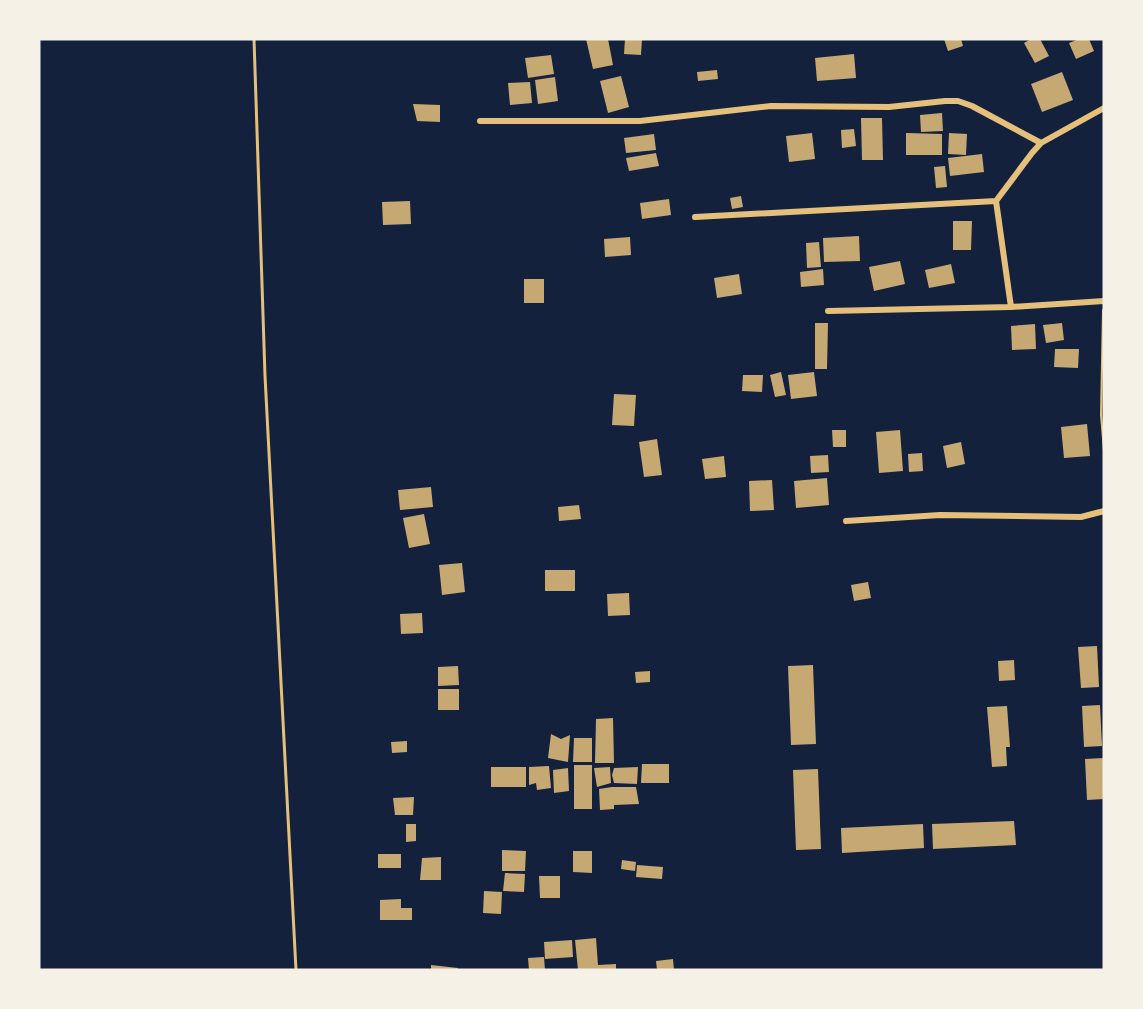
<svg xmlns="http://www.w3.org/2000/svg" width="1143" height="1009" viewBox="0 0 1143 1009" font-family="'DejaVu Sans',sans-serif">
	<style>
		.building { fill: #c6a872 }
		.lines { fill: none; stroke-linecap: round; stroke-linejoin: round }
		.path { stroke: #e5c07b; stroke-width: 2 }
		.service { stroke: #e5c07b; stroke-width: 3 }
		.minor { stroke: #e5c07b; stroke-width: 6 }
	</style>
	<rect width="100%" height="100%" fill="#14213d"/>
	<path class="building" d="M586 39H608L613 65 593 69Z
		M625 39H642L641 55 624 54Z
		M944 39H961L963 46 948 51Z
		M1031 39H1040L1049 56 1035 63 1024 43Z
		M1079 39H1089L1094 51 1076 59 1069 43Z
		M854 54 856 78 817 81 815 58Z
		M551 55 554 74 528 78 525 58Z
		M717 70 718 79 698 81 697 72Z
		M1062 72 1073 100 1042 112 1031 84Z
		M621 76 629 107 608 113 600 81Z
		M555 77 558 101 538 104 535 80Z
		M530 82 532 103 510 105 508 83Z
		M413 104 440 105V122L417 121Z
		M942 113 943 131 921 132 920 115Z
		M861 118H882L883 160H862Z
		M854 129 856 146 842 148 841 130Z
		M812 133 815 159 789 162 786 136Z
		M906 133 942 134V155H906Z
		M949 133 967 134 966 155 948 154Z
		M654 134 656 150 626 153 624 138Z
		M656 153 659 166 629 171 626 158Z
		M982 154 984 172 950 176 948 158Z
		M945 166 947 187 936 188 934 167Z
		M741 196 743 207 732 209 730 198Z
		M669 199 671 215 642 219 640 203Z
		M410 201 411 224 383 225 382 202Z
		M953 221H972L971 250H953Z
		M859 236 860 261 824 262 823 238Z
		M630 237 631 255 605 257 604 239Z
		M819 242 821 267 807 268 806 243Z
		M900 261 905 284 874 291 869 267Z
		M951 264 955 283 929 288 925 270Z
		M823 269 824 285 801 287 800 272Z
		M739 274 742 294 717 298 714 278Z
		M524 279H544V303H524Z
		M815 323H828L827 369H815Z
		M1062 323 1064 340 1046 343 1043 325Z
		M1035 324 1036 349 1012 350 1011 326Z
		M1055 349H1079L1078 368 1054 367Z
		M781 372 786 395 775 397 770 375Z
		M814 372 817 396 791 399 788 375Z
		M743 375H763L762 392 742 391Z
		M614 394 636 395 634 426 612 425Z
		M1087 424 1090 456 1064 458 1061 427Z
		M832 430H846V447H833Z
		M900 430 903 471 879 473 876 432Z
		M657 439 662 475 644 477 639 442Z
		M961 442 965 464 947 468 943 446Z
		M922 453 923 471 909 472 908 454Z
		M828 455 829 472 811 473 810 456Z
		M724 456 726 477 705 479 702 459Z
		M827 478 829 505 796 508 794 481Z
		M772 480 774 510 750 511 749 481Z
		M431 487 433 507 400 510 398 490Z
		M579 505 581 519 559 521 558 507Z
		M424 514 430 544 409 548 403 518Z
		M462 563 465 592 442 595 439 565Z
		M545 570H575V591H545Z
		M868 582 871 598 854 601 851 585Z
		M629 593 630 615 608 616 607 594Z
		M422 613 423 633 401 634 400 614Z
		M1097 646 1099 687 1081 688 1078 647Z
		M1014 660 1015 680 999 681 998 661Z
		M813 665 816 744 791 745 788 666Z
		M458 666 459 685 438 686V667Z
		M650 671V682L636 683 635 672Z
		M438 689H459V710H438Z
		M1100 705 1102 746 1084 747 1082 706Z
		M1007 706 1010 747H1006L1007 766 992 767 987 707Z
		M613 718 614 763H595L596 719Z
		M551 734 561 739 570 735 568 762 548 758Z
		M574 738H592V762H573Z
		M407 741V752L392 753 391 742Z
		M1103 758 1104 799 1087 800 1085 759Z
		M642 764H669V783H641Z
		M574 765H592V809H574Z
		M549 766 551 788 537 790 536 783 529 785V767Z
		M491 767H526V787H491Z
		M610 767 611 783 597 787 594 768Z
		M638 767 637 784 614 783 612 775 614 768Z
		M568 768 569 791 554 793 553 770Z
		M818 769 821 849 796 850 793 770Z
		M612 787H636L639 804 614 805V809L600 810 599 789Z
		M414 797 413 815H395L393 798Z
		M1014 821 1016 845 933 849 932 824Z
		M406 824H416V841L406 842Z
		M923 824 924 848 842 853 841 828Z
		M502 850 526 851 525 871H502Z
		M573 851H592V873L573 872Z
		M378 854H401V868H378Z
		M441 857V880H420L422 858Z
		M622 860 636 862 635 871 621 869Z
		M637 865 663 867 662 879 636 877Z
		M505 873 525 874 524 892 503 891Z
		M539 876H560V898H540Z
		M484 891 502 892 501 914 483 913Z
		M401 899V908H412V920H380V900Z
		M596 938 598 965 616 964V970H578L575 940Z
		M572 940 573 957 545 959 544 942Z
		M544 957 545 970H529L528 958Z
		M673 959 674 970H657L656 961Z
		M431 965 458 968V970H431Z"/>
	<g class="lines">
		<path class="path" d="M1103 310 1101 415 1104 451"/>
		<path class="service" d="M254 39 265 376 296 970"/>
		<path class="minor" d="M480 121H640L771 106 889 107 945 101H958L972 106 1041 143
			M996 201 1011 307
			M695 217 996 201 1032 153 1041 143 1104 108
			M828 311 1011 307 1104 301
			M846 521 940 515 1081 517 1104 511"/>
	</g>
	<rect width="1143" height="1009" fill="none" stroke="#f6f1e7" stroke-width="81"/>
</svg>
